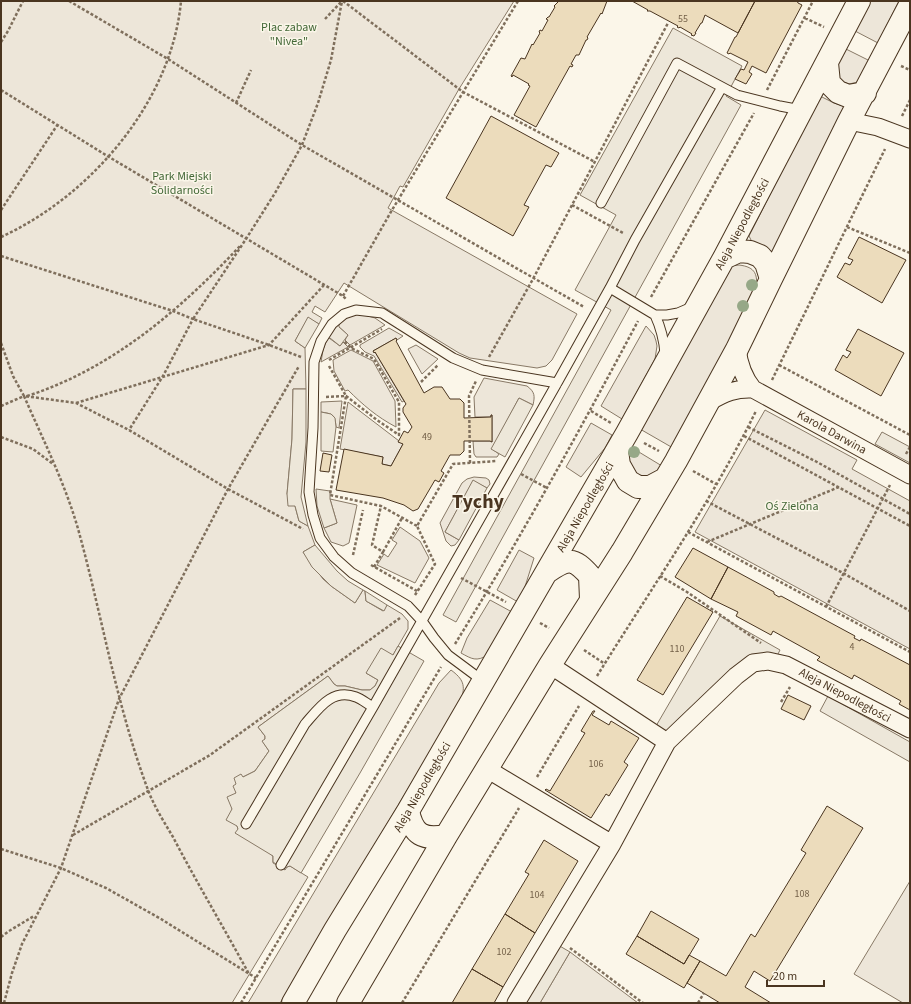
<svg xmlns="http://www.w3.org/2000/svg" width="911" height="1004" viewBox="0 0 911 1004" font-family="'Source Sans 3',sans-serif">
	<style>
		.green { fill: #ede6d9; stroke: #887966 }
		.parking { fill: #ede7d9; stroke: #887966 }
		.building { fill: #ecdcbc; stroke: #4a3520 }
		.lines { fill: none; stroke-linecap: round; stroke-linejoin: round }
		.lane-casing { stroke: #4a3520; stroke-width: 11 }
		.street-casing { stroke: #4a3520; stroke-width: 19 }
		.secondary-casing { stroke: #4a3520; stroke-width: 24 }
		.path { stroke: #7f6f5c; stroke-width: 2.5; stroke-dasharray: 3 2; stroke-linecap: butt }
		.lane { stroke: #fbf6e9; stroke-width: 9 }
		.street { stroke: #fbf6e9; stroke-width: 17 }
		.secondary { stroke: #fbf6e9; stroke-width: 22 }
		.tree { fill: #96a887 }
		.labels { text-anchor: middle; stroke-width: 3; stroke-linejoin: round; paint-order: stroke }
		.number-label { font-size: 10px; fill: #725f47 }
		.park-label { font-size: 12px; fill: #436837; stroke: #fbf6e9 }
		.street-label { font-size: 12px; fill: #4a3520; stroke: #fbf6e9 }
		.town-label { font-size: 20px; font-weight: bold; fill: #4a3520; stroke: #fbf6e9 }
	</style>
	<rect width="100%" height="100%" fill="#fbf6e9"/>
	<path class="green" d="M1 1H514L459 89 403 187 400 186 388 208 577 314 552 360 546 366 537 368 470 358 459 353 344 283 325 312 315 306 312 312 322 318 319 324 308 318 295 341 305 348 306 389H293L292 439 287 494 295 506 299 521 308 526 315 545 303 552 323 579 331 586 355 603 363 590 365 591 366 601 383 611 387 605 402 614 408 621V629L393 655 366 673 378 680 375 686 370 690H362L345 686H337L334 684 328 676 258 727 265 736V739L263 742 269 751 255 771 243 777 236 784V793L232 809 237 826 238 829 273 856V863L285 869 287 867 290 866 308 877 232 1003H1Z
		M870 1H899L878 43 855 31Z
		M846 49 870 61 858 82 849 84 841 81C833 67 839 61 846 49Z
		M820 96 834 103 846 107 773 254 752 242 749 236Z
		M739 265C756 267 758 275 756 290L673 448 640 429 731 266Z
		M361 314 375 318 385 325 350 345 345 340 348 335 338 326C343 317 352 315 361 314Z
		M646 326 654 335 656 341 657 346 655 359 622 419 601 406Z
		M389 328 403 336 397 340 396 338 373 351 375 352 404 401 402 402 374 356 365 352 360 347V345Z
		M329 338 340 346 343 342 348 347 321 362 323 350 327 339Z
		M416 345 438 359 422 374 408 349Z
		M351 350 373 361 395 401 396 427C377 417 363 405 348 390L345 391 334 371 333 360Z
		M484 378 527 386C535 392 535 396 533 405L519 398 492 449 499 454 497 457H476L474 454 473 441H490L492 442V415H491V417H475L474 397Z
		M342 401 339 428 336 427C335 414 333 414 321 412V402Z
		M348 402 403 444 391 466 382 464 383 457 340 449Z
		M765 410 857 460 852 469 910 501V649L695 532Z
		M591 423 612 435 605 448 581 477 566 467Z
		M629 446 662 466C660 468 658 471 655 473 645 479 630 475 628 462 627 456 627 452 629 446Z
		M474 477 486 478 489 480 490 484 487 488 473 481 445 532 459 540 455 545 451 546 446 541 440 523 462 483 467 479Z
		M330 499 357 505 349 543 343 546 331 542 324 528 337 523Z
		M400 527 420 541 429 558 415 583 377 565 384 554 388 557 397 543 392 540Z
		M519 550 534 558 523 593 518 602 497 590Z
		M490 600 512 612 488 655C476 662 472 659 461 653L467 638Z
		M451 670C463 679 466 685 461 700L280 1003H248L439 683Z
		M910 881V1003H903L854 974Z
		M570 952 638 1003H540Z"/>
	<path class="parking" d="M673 28 742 66 726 96 741 105 456 622 443 615 611 310 575 290 616 215 580 195Z
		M308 317 319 324 305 348 295 341Z
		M339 323V327L348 335 340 346 330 338 327 339Z
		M293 389H306V442L301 497 308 526 299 521 295 506H288L287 494 292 439Z
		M519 398 533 405 505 457 491 449Z
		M321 412 331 414 335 418 336 427 333 452 321 451Z
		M882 432 910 447V463L875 444Z
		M473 480 487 488 459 540 445 532Z
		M316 489 330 491V499L337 523 324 528 317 506Z
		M315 545 337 571 348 581 363 590 355 603 331 586 312 567 303 552Z
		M365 591 387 605 384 611 366 601Z
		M720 616 780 650 777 656 669 732 656 726Z
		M398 646 424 661 360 773 301 873 290 866 287 867 285 870 273 862V856L235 833 238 829 237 826 226 820 232 809 227 797 236 793 233 786 236 784 234 778 241 774 243 777 255 771 269 751 262 741 265 739V736L258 727 328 676 334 684 337 686H345L362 690H370L375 686 378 680 366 673 381 648 393 655Z
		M828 696 910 742V762L820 711Z
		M558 945 570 952 540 1003H524Z"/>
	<path class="building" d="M559 1H609H607L602 14 601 13 587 37 588 38 587 40H586L579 55H576L571 64 573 65 572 67 570 66 536 127 514 115 530 86 528 85 529 84 513 75 512 77 511 76 521 58 525 59 532 44 533 45 540 33 539 32 540 30 542 31 548 20 546 19 548 17H549L555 7 554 6Z
		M632 1H755L738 33 705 15 702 23H701L695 33H696L694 36 691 35 692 34 680 27 679 28 677 27 678 26 650 11H647L648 10Z
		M755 1H797L798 3 802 5 766 73 752 66 749 72 752 74 746 84 735 79 741 69 744 70 748 62 730 53 729 54 727 53 735 37H736Z
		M491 116 559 153 551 167 546 165 524 205 529 207 513 236 446 198Z
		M859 237 906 260 882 303 837 277 845 263 850 265 853 260 848 258Z
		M858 329 904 353 881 396 835 370 843 355 847 358 851 352 846 350Z
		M396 338 397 340 396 341 424 393 434 387H442L450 399H460L464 403V418L491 417V415H492V442L490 441H464V451L460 455H450L441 471 444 473 439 482 435 480 418 509 413 511 404 505 383 498 336 490 344 449 383 457 382 464 391 466 403 444 398 442 404 431 408 433 412 427 403 412V408L406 404 375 352 374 353 373 351Z
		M323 453 332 455 329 472 320 471Z
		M693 548 728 567 711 599 675 577Z
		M728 567 774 592V594L779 597 781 596 855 636 854 638 860 641 861 639 910 665V710L899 704 901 701 854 675 852 679 817 660 820 657 773 631 771 635 736 616 738 612 711 599Z
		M687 597 713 612 663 695 637 680Z
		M788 695 811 706 804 720 781 709Z
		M593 711H595L592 715 609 725 611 721 639 738 624 762 628 765 609 796 606 794 591 818 545 790 546 789 550 791 585 733 581 731Z
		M827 806 863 828 770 981 754 971 745 987 771 1003H720L687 983 700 961 726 976 751 934 755 937 806 853 801 850Z
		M544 840 578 861 535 933 505 914 529 874 525 872Z
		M651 911 699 939 684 964 637 936Z
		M505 914 535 933 503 987 472 969Z
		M637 936 684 964 689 955 700 961 684 988 626 954Z
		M472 969 503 987 494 1003H452Z"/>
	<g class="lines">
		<g class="lane-casing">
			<path id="lane" d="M601 203 677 63 737 95 780 106 801 110
				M610 288 655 315H667L678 313 692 307
				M655 315C661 328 664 339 665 354
				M483 681 448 655 434 638 422 621 408 606 352 573 334 557 320 538 313 515 309 492 313 428 314 362 321 341 332 324 344 314 356 310 382 313 453 358 482 370 557 383
				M373 707 557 383 610 288 635 240 722 87
				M246 824 305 724C319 708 332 688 356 697 362 699 367 704 373 707L281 865"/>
		</g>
		<g class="street-casing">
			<path id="street" d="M849 121 878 127 910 139
				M737 349C739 365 743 377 753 389
				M709 402C724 393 736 388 753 389L910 475
				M550 665 667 742
				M487 769 612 844
				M516 1003 612 844 667 742 736 676 753 663 768 661 786 665 910 729"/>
		</g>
		<g class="secondary-casing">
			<path id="secondary" d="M827 63 829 83 838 92 848 96 865 93
				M724 258 739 251 750 252 760 256 766 263 771 279
				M617 451 619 465 628 481 638 487H650L665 479
				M547 572C568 558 573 557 590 576L591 599
				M408 811C413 835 423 840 446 836
				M293 1003 335 930 408 811 627 433 724 258 859 1
				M348 1003 446 836 550 665 622 552 676 461 737 349 771 279 849 121 910 5"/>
		</g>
		<path class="path" d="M69 1 168 59 302 145 584 307
			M343 1 463 92 595 162
			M805 18 824 27
			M325 19 342 1
			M1 42 8 31 23 1
			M901 66 910 70
			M1 90 109 157 343 296 346 299
			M767 90 813 1
			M236 103 251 70
			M902 116 910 100
			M572 205 623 233
			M1 210 58 124
			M847 227 910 253
			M1 237C91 196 172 101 181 1
			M1 256 173 311 193 319 163 376 129 430
			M343 296 392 210 518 1
			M651 297 754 113
			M1 343 13 376 24 396 76 403 129 430 228 489 303 529
			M301 357 269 345 193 319 246 239 275 193 302 145 318 103 331 60 342 1
			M489 357 533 279 668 23
			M329 360 382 329
			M779 365 910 435
			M329 366 346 396 330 495 381 506 417 526
			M772 380 885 149
			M421 382 438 365
			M27 396C112 369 181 309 241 245
			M326 397 346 396 377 420 399 435V402L374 359 351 348 344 341
			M76 403 269 345 324 285
			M1 406 24 396C44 442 67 487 80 536 103 621 117 707 148 790 154 806 164 822 173 837 197 883 224 928 249 974
			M591 411 611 423
			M748 427 817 462 910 514
			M744 436 910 526
			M1 437 33 449 53 464
			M644 443 659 451
			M906 454 910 447
			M470 463 469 396 476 381
			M693 471 716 484
			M521 474 547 488
			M706 501 843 573 910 611
			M688 532 910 652
			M707 542 839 487
			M383 552 402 518
			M353 555 363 510
			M371 565 417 591
			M374 567 383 552 372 545 381 506
			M660 576 687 592 761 643
			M461 578 506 602
			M415 595 435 564 417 526 453 464 497 461
			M826 607 890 485
			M540 623 549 628
			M455 644C520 539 580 430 638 321
			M584 650 605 664
			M597 676C651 589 710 504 756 411
			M781 702 790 687
			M537 777 579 706
			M73 835 210 755 400 618
			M1 849 61 868 106 888 161 919 256 978
			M1 937 9 931 34 916
			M570 948 643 1003
			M4 1003 12 973 22 944 61 868 119 699 228 489 299 366
			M241 1003 441 667
			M402 1003 519 808
			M698 1003 704 993"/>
		<use href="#lane" class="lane"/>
		<use href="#street" class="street"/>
		<use href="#secondary" class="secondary"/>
	</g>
	<g class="tree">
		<circle cx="752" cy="285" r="6"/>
		<circle cx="743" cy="306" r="6"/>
		<circle cx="634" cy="452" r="6"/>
	</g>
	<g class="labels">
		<g class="number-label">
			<text x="683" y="22">55</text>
			<text x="427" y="440">49</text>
			<text x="852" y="650">4</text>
			<text x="677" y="652">110</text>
			<text x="596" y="767">106</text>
			<text x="802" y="897">108</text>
			<text x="537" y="898">104</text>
			<text x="504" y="955">102</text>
		</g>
		<g class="park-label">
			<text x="289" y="31">Plac zabaw<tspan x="289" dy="14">"Nivea"</tspan></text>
			<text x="182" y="180">Park Miejski<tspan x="182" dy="14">Solidarności</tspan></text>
			<text x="792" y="510">Oś Zielona</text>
		</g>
		<g class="street-label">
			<text transform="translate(742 224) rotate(-62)" y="4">Aleja Niepodległości</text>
			<text transform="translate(832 432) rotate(29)" y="4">Karola Darwina</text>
			<text transform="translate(585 507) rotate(-60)" y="4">Aleja Niepodległości</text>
			<text transform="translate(845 695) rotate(28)" y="4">Aleja Niepodległości</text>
			<text transform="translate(422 787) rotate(-60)" y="4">Aleja Niepodległości</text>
		</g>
		<g class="town-label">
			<text x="478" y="508">Tychy</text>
		</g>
	</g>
	<rect width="911" height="1004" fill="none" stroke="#4a3520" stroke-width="4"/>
	<path d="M767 980v6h57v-6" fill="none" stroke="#4a3520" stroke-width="2"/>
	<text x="773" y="980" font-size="12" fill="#4a3520" stroke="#fbf6e9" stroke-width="3" paint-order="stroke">20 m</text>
</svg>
